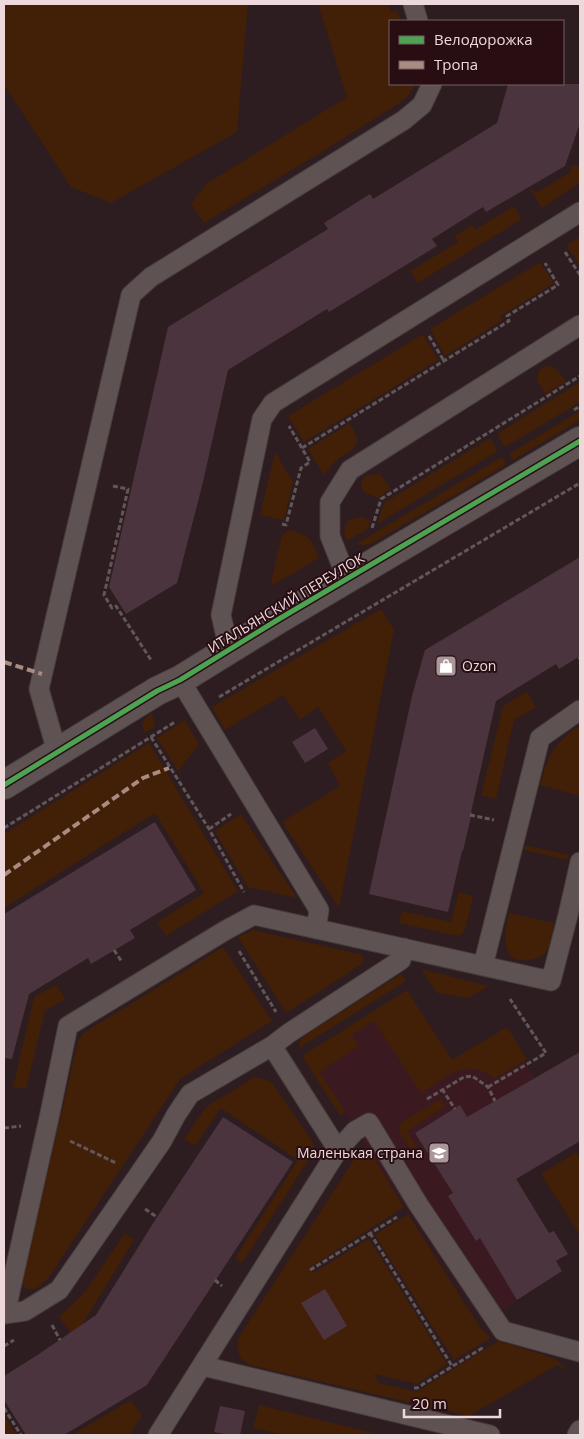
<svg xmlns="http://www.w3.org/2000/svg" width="584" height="1439" viewBox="0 0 584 1439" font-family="'Open Sans',sans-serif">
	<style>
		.built { fill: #3a1a20 }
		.green { fill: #421f07 }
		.building { fill: #4b343e }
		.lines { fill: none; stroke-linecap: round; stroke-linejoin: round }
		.service-casing { stroke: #473b3c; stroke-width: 21 }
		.minor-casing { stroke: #473b3c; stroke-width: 30 }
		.path { stroke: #625758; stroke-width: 3; stroke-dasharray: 5 2.5; stroke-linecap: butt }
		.service { stroke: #5e5253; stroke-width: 19 }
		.minor { stroke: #5e5253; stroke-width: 28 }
		.quiet { stroke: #a88b81; stroke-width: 4; stroke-dasharray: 8 4; stroke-linecap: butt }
		.cycleway-casing { stroke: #280e13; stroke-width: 8 }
		.cycleway { stroke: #4ca352; stroke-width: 5 }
		.labels { text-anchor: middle; stroke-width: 4; stroke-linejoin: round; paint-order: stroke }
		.street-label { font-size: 14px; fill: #edd9db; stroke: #280e13 }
		.poi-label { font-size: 14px; fill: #edd9db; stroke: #280e13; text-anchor: start }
	</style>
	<rect width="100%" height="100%" fill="#2d1d20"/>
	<path class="built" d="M407 992 450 1062 506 1028 535 1078 481 1109 522 1176 517 1179 549 1233 554 1231 568 1254 556 1261 562 1271 483 1323 305 1055Z"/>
	<path class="green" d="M4 4H248L237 132 111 203 71 187 4 85Z
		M318 4H390L389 5 391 12 397 10 401 21H390V84H415C412 93 406 98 398 104L320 153 204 223 191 204 206 184 347 97Z
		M572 164 580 167V183L542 208 531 191 533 189 536 193 570 172Z
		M514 206 522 219 418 283 410 271 458 242 455 236 472 225 476 229Z
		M580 237V266L566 245Z
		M540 262 554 283 501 316 503 320 445 356 430 329Z
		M423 334 438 360 304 442 288 416Z
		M547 366C557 366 560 373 566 382L545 394C540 385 534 379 540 369Z
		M580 382V402L505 447 497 434Z
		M580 411V420L513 460 509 454Z
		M350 423C355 433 362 443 351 451 346 454 341 456 337 460 332 464 329 470 324 475L308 449Z
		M490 438 498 451 377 524 384 503Z
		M275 452 293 482 284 520 260 515Z
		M502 457 507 464 371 544 363 545 356 544Z
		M377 474 381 475 391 489 377 498 364 492 361 487C361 477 368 474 377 474Z
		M362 517 370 520 368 529 347 541C343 534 344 528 347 521L356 518Z
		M289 530C309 535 312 539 319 558L270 587 282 535Z
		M381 609 394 630 339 908 282 822 340 786 328 763 346 751 318 707 300 720 283 695 225 730 212 707Z
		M527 692 536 707 514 720 496 799 481 795 503 706Z
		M152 713 155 726 145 733C139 724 144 717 152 713Z
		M185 720 199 744 178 771 157 738Z
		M580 725V796L540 785C548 755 554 743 580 725Z
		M149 743 238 891 166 936 157 922 204 893 155 813 4 908V834Z
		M241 814 297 898 248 887 215 831Z
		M525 845 569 855 568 860 524 850Z
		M459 892 473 896 465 930 460 935H453L399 923 402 911 451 922Z
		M509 913 554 923C552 933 551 945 545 953 541 958 533 960 527 960 498 963 505 930 509 913Z
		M253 930 359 954 362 955 364 959 362 964 286 1013 238 937Z
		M223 947 272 1021 180 1079 49 1277C40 1285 35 1295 23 1286V1280L78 1041 85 1032Z
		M421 969 489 986 468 998 437 993Z
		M401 974 406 981 299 1048 300 1041 304 1036Z
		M56 985 66 999 45 1011 26 1089 13 1087 34 997Z
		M407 990 452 1060 507 1027 527 1059 494 1079C467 1055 446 1078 421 1093L374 1021 352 1035 359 1046 320 1072 345 1111 342 1115 339 1114 302 1056Z
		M255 1077 267 1080 272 1083 311 1139 314 1146 311 1156 242 1263 235 1258 298 1160 221 1108 195 1146 184 1139 206 1107Z
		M440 1099 445 1106 408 1131 420 1154 415 1157 399 1131 400 1123Z
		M366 1149H368L404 1207 309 1268 313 1273 369 1239 447 1364 417 1384 374 1374 379 1383 417 1392 498 1341 554 1358 567 1369 557 1365 469 1416 254 1366C239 1362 235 1351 239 1337L359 1152Z
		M576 1152 580 1159V1235L541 1174Z
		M408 1214 481 1329 491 1338 454 1360 375 1235Z
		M125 1233 134 1240 82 1325 71 1333 59 1317 85 1292Z
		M131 1400 142 1416 129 1435H72Z
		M259 1405 377 1434V1435H285L253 1428Z
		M4 1415 16 1435H4Z"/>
	<path class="building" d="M508 84H580V123L565 166 486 212 483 207 432 239 437 246 329 312 327 309 228 370 203 482 177 583 126 614 109 587 168 327 328 229 324 223 370 194 373 199 497 123Z
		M580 557V656L559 669 556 664 496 701 471 812H472L463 851H462L448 912 369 894 412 696 425 650Z
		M315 728 328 749 305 763 292 742Z
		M155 822 196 890 130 930 135 938 91 964 88 958 29 994 12 1059 4 1058V914Z
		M580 1052V1141L516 1179 549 1233 554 1231 568 1254 556 1261 562 1271 517 1300 480 1238 476 1241 448 1196 453 1193 415 1133 460 1105 467 1117Z
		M223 1117 293 1162 147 1385 64 1435H26L4 1400V1376L39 1354 96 1315 157 1217Z
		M325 1289 347 1326 324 1340 301 1303Z
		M220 1406 245 1411 240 1435H229L214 1432Z"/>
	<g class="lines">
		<g class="service-casing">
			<path id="service" d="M413 4 418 21
				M347 579 330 536V502L350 470 580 325
				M229 650 221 615 262 419 273 403 580 212
				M180 680 319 910 316 929
				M57 752 39 689 131 295 151 277 404 120 422 105 432 84
				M483 966 540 738 580 710
				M338 1150 355 1131 369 1123 418 1204 503 1331 580 1352
				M4 1314 25 1311 59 1290 162 1141 176 1115 190 1094 272 1046 289 1033 401 960 404 948
				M5 1314 49 1118 68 1026 226 930 254 915 551 981 568 915 580 862
				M203 1366 490 1435
				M158 1435 338 1150 272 1046
				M577 1435 580 1430"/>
		</g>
		<g class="minor-casing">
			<path id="minor" d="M4 785 157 691 180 680 279 619 580 441"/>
		</g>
		<path class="path" d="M565 252 580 275
			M429 336 444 361
			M574 410 580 406
			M302 448 509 321 507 316 558 285 545 263
			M113 486 128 489 104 595 112 608 116 606 151 660
			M282 524 286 525 301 468 310 462 289 426
			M372 528 381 499 580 376
			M579 657 580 659
			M219 697 580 483
			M151 737 209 829 244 892
			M470 815 494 820
			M4 828 175 722
			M209 829 231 814
			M114 950 122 962
			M239 951 276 1012
			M488 1087 546 1053 510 999
			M442 1089 455 1109
			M427 1099 464 1077 472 1076 488 1087 495 1101
			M4 1128 21 1126
			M70 1141 116 1163
			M145 1209 157 1217
			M370 1233 452 1366
			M310 1270 397 1217
			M215 1280 222 1286
			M52 1325 60 1340
			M4 1346 14 1340
			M414 1388H417L484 1347
			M4 1408 21 1435"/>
		<use href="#service" class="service"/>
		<use href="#minor" class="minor"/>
		<path class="quiet" d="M4 662 42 674
			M4 875 143 778 169 768"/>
		<g class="cycleway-casing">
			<path id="cycleway" d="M4 785 157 691 180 680 279 619 580 441"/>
		</g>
		<use href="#cycleway" class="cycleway"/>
	</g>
	<defs>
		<g id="shop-square" transform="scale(1.125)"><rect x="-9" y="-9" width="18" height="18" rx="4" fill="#aa979a" stroke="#280e13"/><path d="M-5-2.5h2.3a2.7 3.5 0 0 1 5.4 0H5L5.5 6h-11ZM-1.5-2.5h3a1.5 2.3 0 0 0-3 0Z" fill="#fff"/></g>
		<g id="school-square" transform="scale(1.125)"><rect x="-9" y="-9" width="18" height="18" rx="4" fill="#aa979a" stroke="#280e13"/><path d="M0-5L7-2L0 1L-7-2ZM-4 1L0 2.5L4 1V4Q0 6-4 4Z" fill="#fff"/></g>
	</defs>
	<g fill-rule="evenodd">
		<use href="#shop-square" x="446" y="666"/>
		<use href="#school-square" x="439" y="1153"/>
	</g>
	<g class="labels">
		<g class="street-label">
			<text transform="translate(286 603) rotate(-31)" y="5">ИТАЛЬЯНСКИЙ ПЕРЕУЛОК</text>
		</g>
		<g class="poi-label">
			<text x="462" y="671">Ozon</text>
			<text x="423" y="1158" text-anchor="end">Маленькая страна</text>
		</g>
	</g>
	<rect width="584" height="1439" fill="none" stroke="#edd9db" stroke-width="10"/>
	<rect x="389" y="20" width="175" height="65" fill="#280e13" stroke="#775f63"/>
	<rect x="399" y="36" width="25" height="8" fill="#4ca352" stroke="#775f63"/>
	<text x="434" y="45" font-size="15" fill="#edd9db">Велодорожка</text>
	<rect x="399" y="61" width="25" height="8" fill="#a88b81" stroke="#775f63"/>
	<text x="434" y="70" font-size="15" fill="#edd9db">Тропа</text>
	<path d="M404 1409v8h96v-8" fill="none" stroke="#edd9db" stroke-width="2.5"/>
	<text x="412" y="1409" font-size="15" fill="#edd9db" stroke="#280e13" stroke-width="4" paint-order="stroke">20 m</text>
</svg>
